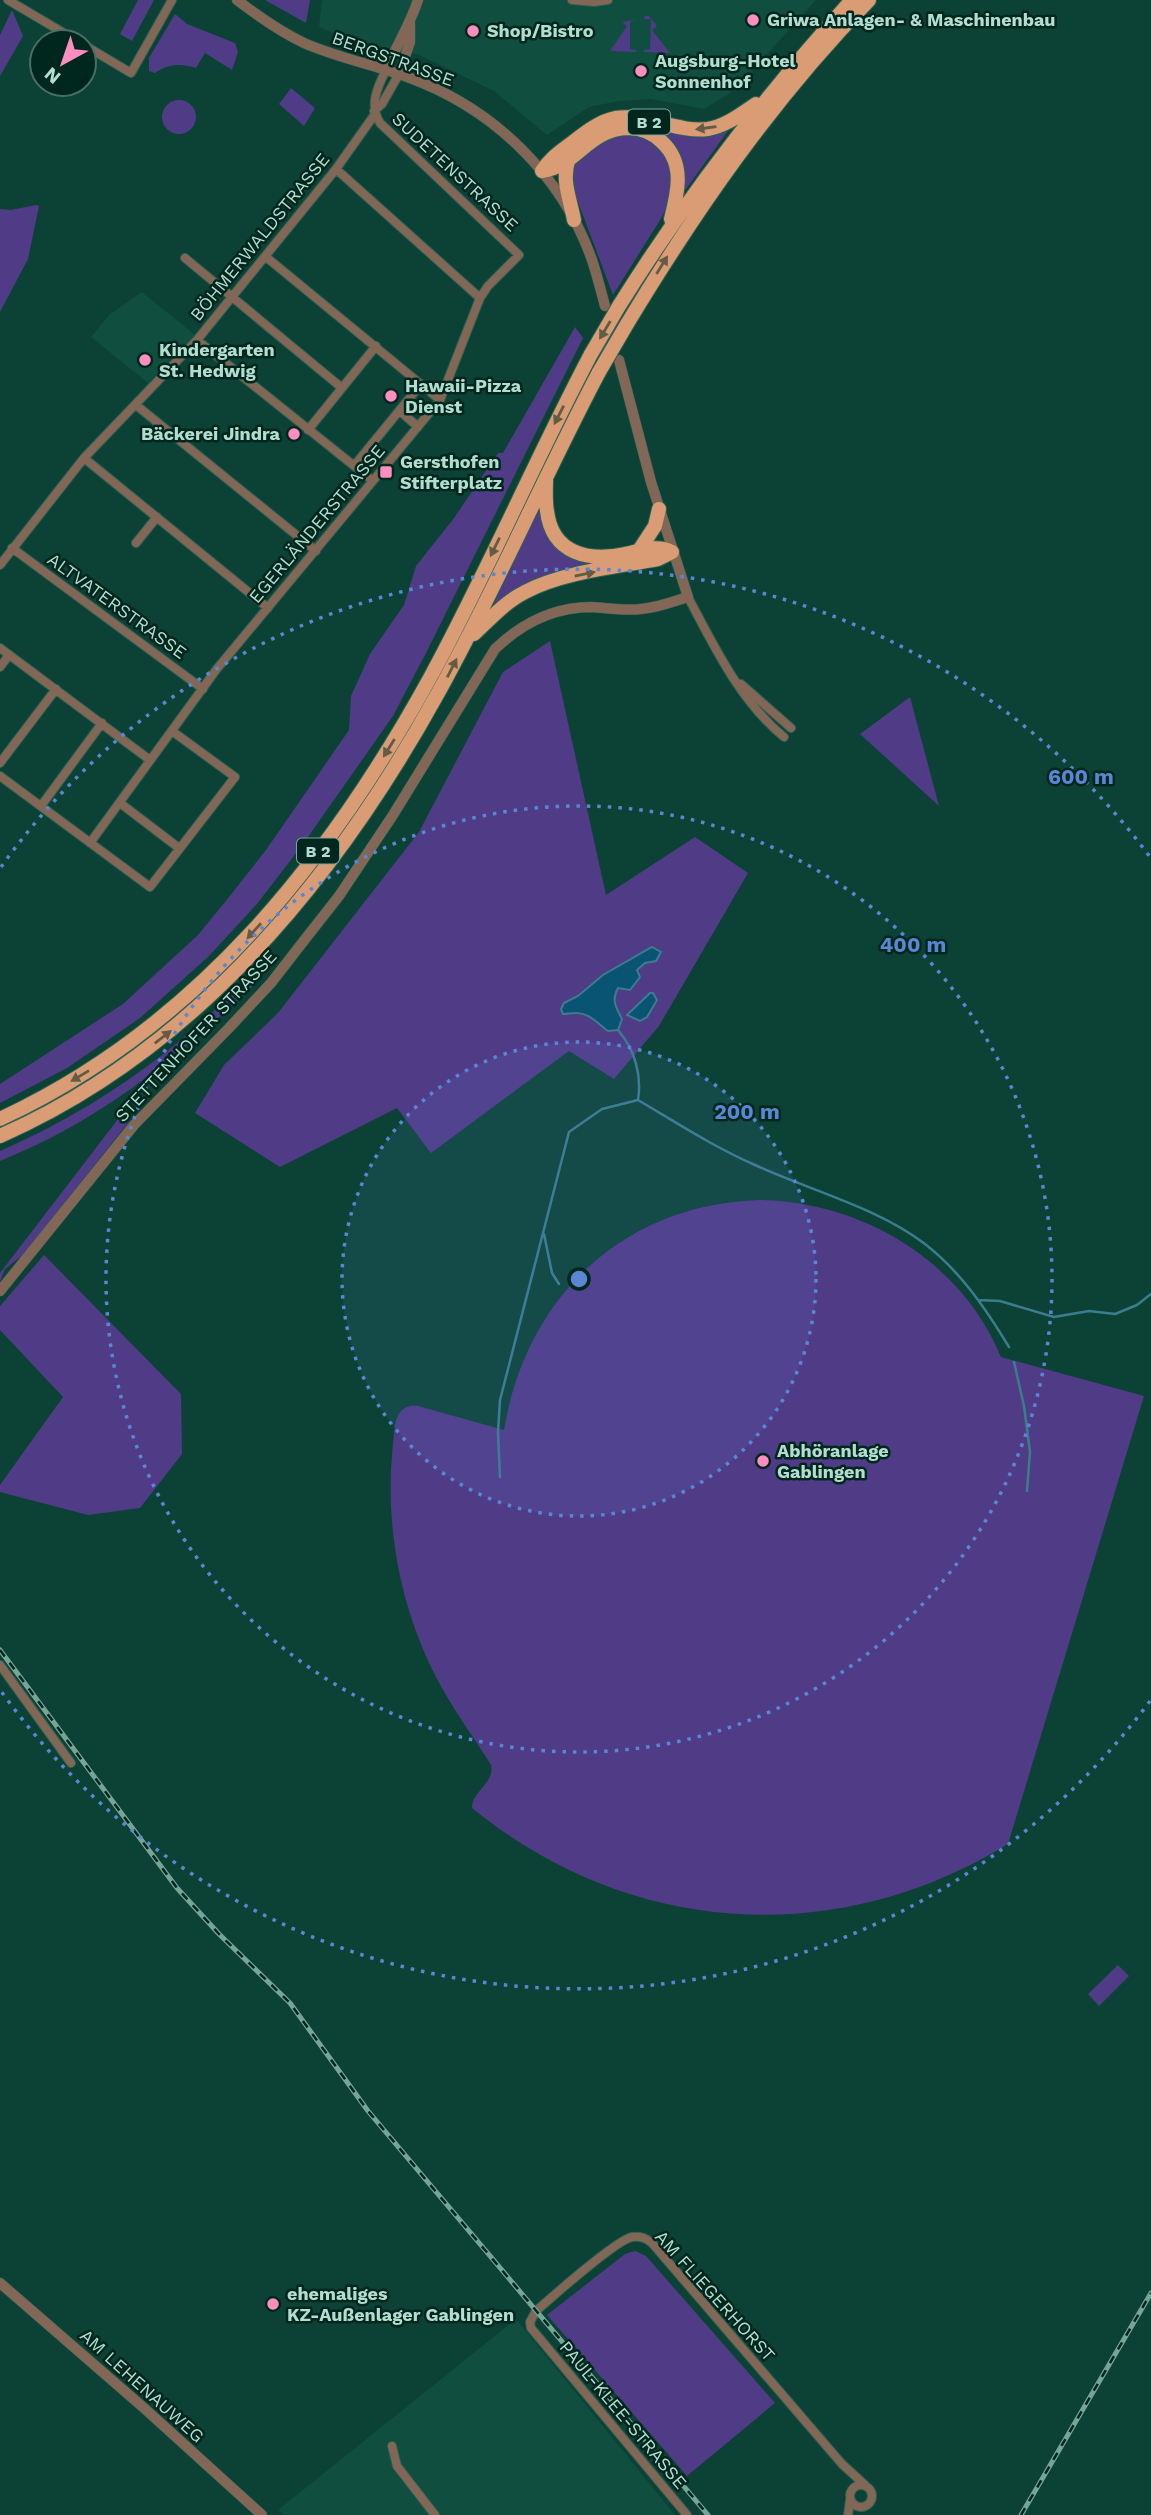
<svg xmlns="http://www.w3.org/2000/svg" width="1151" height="2515" viewBox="0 0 1151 2515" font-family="'Work Sans',sans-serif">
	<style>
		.built { fill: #104e40 }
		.green { fill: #503b87 }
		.water { fill: #095373; stroke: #3c7c8f; stroke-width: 2 }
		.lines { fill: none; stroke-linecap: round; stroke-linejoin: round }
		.stream { stroke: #3c7c8f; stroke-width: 2.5 }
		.minor-casing { stroke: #2c6154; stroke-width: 10 }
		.tertiary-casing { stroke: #2c6154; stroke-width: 11 }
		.trunk-casing { stroke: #2c6154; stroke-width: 16 }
		.minor { stroke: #836756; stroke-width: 8 }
		.tertiary { stroke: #836756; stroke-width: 10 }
		.trunk { stroke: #da9c75; stroke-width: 14 }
		.rail-casing { stroke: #76a598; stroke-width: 5 }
		.rail { stroke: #00271d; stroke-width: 2.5; stroke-dasharray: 8; stroke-linecap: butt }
		.trunk-bridge-casing { stroke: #2c6154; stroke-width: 16; stroke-linecap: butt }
		.trunk-bridge { stroke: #da9c75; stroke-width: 14 }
		.oneway { fill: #625c45 }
		.ring { fill: none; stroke: #5987d4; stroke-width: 3.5; stroke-dasharray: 3.5 7 }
		.poi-dot { fill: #fd8ebf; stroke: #00271d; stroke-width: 2.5 }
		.labels { text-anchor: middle; stroke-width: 5; stroke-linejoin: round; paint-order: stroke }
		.shield { fill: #00271d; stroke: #7da69a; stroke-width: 2 }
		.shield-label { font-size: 16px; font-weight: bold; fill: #b2ddcf }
		.poi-label { font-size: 18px; font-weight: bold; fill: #b2ddcf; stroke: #00271d; text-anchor: start }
		.street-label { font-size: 18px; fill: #b2ddcf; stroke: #00271d }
		.centre { fill: #5987d4; stroke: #00271d; stroke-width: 3.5 }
		.ring-label { font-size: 21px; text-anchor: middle; font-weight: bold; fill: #5987d4; stroke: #00271d; stroke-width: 5; stroke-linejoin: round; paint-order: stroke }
	</style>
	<rect width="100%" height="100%" fill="#0b4235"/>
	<path class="built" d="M322 0H816L751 72 729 94 704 109 651 99 619 101 589 107 547 135 494 91 419 55 348 39 319 27Z
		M142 292 195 335 148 383 91 337 109 315Z
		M516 2319 675 2515H284L278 2510Z"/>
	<path class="green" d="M138 0H154L132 41 120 34Z
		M265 0H310L306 23Z
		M12 10 23 36 0 76V35Z
		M175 14 187 24 235 43 238 52 232 70 205 53 196 68C181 63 167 64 155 73L149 71V58Z
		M645 16H649L657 26 652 30 670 53 644 52V50L650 49 651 19H644Z
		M636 20 630 22V49L636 50V52L610 51 627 26 622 22Z
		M291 88 315 108 304 126 279 104Z
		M162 117a17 17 0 1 1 34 0a17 17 0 1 1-34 0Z
		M733 124 681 196 682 183 655 133 591 132Z
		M626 133C633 135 642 135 648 138 679 155 675 191 662 217L613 295 572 186V164L592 145Z
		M36 205 39 206 28 259 0 312V209L11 210Z
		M575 327 583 338 427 651 393 716 303 844 257 904 209 956 140 1018 67 1068 0 1103V1084L123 1004 198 935 225 902 266 850 349 730 351 696 370 654 404 605 416 566 454 518 498 453H503Z
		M543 500 546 525 602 562 491 609Z
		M550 641 606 895 695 837 748 873 659 1026 614 1079 569 1051 431 1153 397 1108 280 1167 195 1113 224 1065 278 1013 419 832 503 672Z
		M910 697 939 806 860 734Z
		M251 975 258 981C180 1056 102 1120 0 1161V1151C71 1120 138 1078 196 1027 215 1011 233 992 251 975Z
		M125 1110V1119H131L24 1254 5 1269 0 1282V1273Z
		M760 1200C862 1202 961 1260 1001 1357L1144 1396 1008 1844C835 1950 630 1936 472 1808 472 1791 495 1783 491 1765 475 1739 457 1715 442 1688 401 1614 384 1528 393 1444 395 1426 394 1404 418 1406L504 1430C526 1297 623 1204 760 1200Z
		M44 1255 181 1394 182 1454 140 1508 88 1515 0 1492V1485L63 1397 0 1330V1306Z
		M1118 1965 1129 1976 1099 2006 1088 1994Z
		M635 2251 646 2256 775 2403 687 2476 547 2315 625 2254Z"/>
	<path class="water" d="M652 947 661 952 656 961 645 963 637 970 640 977 630 990 618 988C611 1001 616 1007 622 1019L618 1030 608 1031C598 1024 589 1012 575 1013 571 1013 567 1014 563 1014L561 1009 564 1003 578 996 603 975Z
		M650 993H653L657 1000 647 1017 640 1021 627 1015Z"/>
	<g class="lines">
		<path class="stream" d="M618 1030C635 1050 642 1075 638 1100
			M544 1234 552 1273 559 1284
			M978 1300 1000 1301 1054 1317 1089 1311 1115 1314 1137 1305 1151 1294
			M1014 1362 1024 1406 1030 1452 1027 1491
			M500 1477 498 1432 500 1400 569 1132 602 1109 638 1100C677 1123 714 1147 755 1165 809 1190 879 1208 925 1244 961 1272 986 1309 1009 1347"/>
		<g class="minor-casing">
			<path id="minor" d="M8 0 79 42
				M572 0 594 2 608 0
				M84 45 131 73 172 0
				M374 111 382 104 399 74
				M336 169 480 298
				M266 257 440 400
				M185 258 342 388
				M197 340 373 481
				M136 405 316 551
				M400 411 418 427
				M308 430 376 346
				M84 458 268 608
				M354 466 421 384
				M136 543 157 517
				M12 548 203 689
				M0 565 84 458 197 340 336 169 375 114
				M688 597C714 646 740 701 784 737
				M0 648 150 760
				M0 667 9 655
				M741 684 791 728
				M0 763 56 689
				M0 776 150 887 235 777 172 731
				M120 803 179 848
				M41 806 102 723
				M90 843 216 670 440 400 480 298 488 286 519 255 380 123C369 105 377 88 386 70
				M0 1665 71 1763
				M392 2446 397 2466 435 2515
				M850 2496a11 11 0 1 1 22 0a11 11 0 1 1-22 0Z
				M687 2515 531 2328 530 2322 536 2311C552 2297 616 2240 632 2237 641 2236 646 2238 652 2243L842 2464 865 2485
				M848 2515 850 2500"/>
		</g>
		<g class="tertiary-casing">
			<path id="tertiary" d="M237 0C258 16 279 31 304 43 338 58 375 65 410 78 494 109 562 175 592 260 597 275 601 291 605 306
				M386 70C396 46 410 25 418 0
				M399 74 410 42V24
				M0 1291 134 1125 229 1028 271 983 306 938 339 896 393 815 495 649C522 623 554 607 592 607 608 608 624 611 641 609 657 608 672 602 688 597L651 482 619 360
				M0 2283 144 2408 262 2515"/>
		</g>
		<g class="trunk-casing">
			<path id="trunk" d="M569 158C561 180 570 198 574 220
				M542 171C550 158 561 151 573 142 586 132 600 121 616 118 647 113 677 133 708 129 726 126 741 114 756 104
				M542 171C576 167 588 129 628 128 641 128 653 133 662 142 685 163 678 192 671 219
				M619 306C687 197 765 96 852 0
				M627 324C697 208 774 97 869 0
				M546 479C546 489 545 501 547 511 552 554 589 562 625 554 641 551 656 544 672 552
				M638 552 655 526 659 509
				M474 634C490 619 505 602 525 592 563 572 616 567 658 559L672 552
				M0 1119C196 1028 329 862 431 676 488 571 535 460 591 354
				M0 1136C197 1049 336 878 438 693 496 589 543 478 599 372"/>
		</g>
		<use href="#minor" class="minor"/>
		<use href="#tertiary" class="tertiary"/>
		<use href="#trunk" class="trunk"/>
		<g class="rail-casing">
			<path id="rail" d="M0 1650 177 1888 219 1934 290 2003 368 2111 708 2515
				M1021 2515 1151 2293"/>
		</g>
		<use href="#rail" class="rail"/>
		<g class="trunk-bridge-casing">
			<path id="trunk-bridge" d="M591 354 619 306
				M599 372 627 324"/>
		</g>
		<use href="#trunk-bridge" class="trunk-bridge"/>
	</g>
	<defs><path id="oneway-solid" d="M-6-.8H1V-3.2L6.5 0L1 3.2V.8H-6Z" transform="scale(1.75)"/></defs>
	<g class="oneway">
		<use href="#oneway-solid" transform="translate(706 128) rotate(172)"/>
		<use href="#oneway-solid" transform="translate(662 265) rotate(-58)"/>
		<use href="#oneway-solid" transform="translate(605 330) rotate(121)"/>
		<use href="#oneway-solid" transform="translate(559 415) rotate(117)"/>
		<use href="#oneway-solid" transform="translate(495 547) rotate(116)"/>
		<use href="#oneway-solid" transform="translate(585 574) rotate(-12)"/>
		<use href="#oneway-solid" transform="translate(452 668) rotate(-63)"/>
		<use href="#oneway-solid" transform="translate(389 748) rotate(122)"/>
		<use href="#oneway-solid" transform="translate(254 931) rotate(132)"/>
		<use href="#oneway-solid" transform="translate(163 1037) rotate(-38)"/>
		<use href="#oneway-solid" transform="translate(80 1076) rotate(149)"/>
	</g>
	<circle cx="579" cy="1279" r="237" fill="#5987d4" fill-opacity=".12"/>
	<g class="ring">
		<circle cx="579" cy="1279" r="237"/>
		<circle cx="579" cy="1279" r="473"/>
		<path d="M1150 1701A710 710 0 0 1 1 1691M1 867A710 710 0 0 1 1150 857"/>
	</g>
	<g class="poi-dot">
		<circle cx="753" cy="20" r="7"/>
		<circle cx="473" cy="31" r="7"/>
		<circle cx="641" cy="71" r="7"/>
		<circle cx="145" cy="360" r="7"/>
		<circle cx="391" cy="396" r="7"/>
		<circle cx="294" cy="434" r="7"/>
		<rect x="379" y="465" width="14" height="14" rx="3.5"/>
		<circle cx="763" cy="1461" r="7"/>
		<circle cx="273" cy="2304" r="7"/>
	</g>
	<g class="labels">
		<g class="shield">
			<rect x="628" y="109.5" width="42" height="25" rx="5"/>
			<rect x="297" y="838.5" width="42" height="25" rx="5"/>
		</g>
		<g class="shield-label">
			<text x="649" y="128">B 2</text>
			<text x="318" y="857">B 2</text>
		</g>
		<g class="poi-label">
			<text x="767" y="26">Griwa Anlagen- &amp; Maschinenbau</text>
			<text x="487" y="37">Shop/Bistro</text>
			<text x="655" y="67">Augsburg-Hotel<tspan x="655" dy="21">Sonnenhof</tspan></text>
			<text x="159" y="356">Kindergarten<tspan x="159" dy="21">St. Hedwig</tspan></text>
			<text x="405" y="392">Hawaii-Pizza<tspan x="405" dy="21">Dienst</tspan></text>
			<text x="280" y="440" text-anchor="end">Bäckerei Jindra</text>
			<text x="400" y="468">Gersthofen<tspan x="400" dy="21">Stifterplatz</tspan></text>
			<text x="777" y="1457">Abhöranlage<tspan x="777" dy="21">Gablingen</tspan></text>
			<text x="287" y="2300">ehemaliges<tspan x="287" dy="21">KZ-Außenlager Gablingen</tspan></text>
		</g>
		<g class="street-label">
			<text transform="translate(393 59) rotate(20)" y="6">BERGSTRASSE</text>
			<text transform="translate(455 172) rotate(43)" y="6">SUDETENSTRASSE</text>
			<text transform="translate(260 237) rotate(-51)" y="6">BÖHMERWALDSTRASSE</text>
			<text transform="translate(317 524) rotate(-50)" y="6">EGERLÄNDERSTRASSE</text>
			<text transform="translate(117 606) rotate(36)" y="6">ALTVATERSTRASSE</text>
			<text transform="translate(196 1036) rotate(-47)" y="6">STETTENHOFER STRASSE</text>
			<text transform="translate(715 2296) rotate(48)" y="6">AM FLIEGERHORST</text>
			<text transform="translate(142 2386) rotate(42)" y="6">AM LEHENAUWEG</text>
			<text transform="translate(623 2415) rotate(50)" y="6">PAUL-KLEE-STRASSE</text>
		</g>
	</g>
	<circle cx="579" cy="1279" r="10" class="centre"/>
	<g class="ring-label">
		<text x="1081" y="784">600 m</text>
		<text x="913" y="952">400 m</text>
		<text x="747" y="1119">200 m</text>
	</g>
	<g transform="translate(63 63) rotate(220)"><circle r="33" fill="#00271d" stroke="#477064" stroke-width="2"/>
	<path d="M0-5L12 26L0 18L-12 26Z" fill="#fd8ebf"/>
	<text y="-10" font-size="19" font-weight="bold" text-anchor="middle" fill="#b2ddcf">N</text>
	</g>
</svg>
